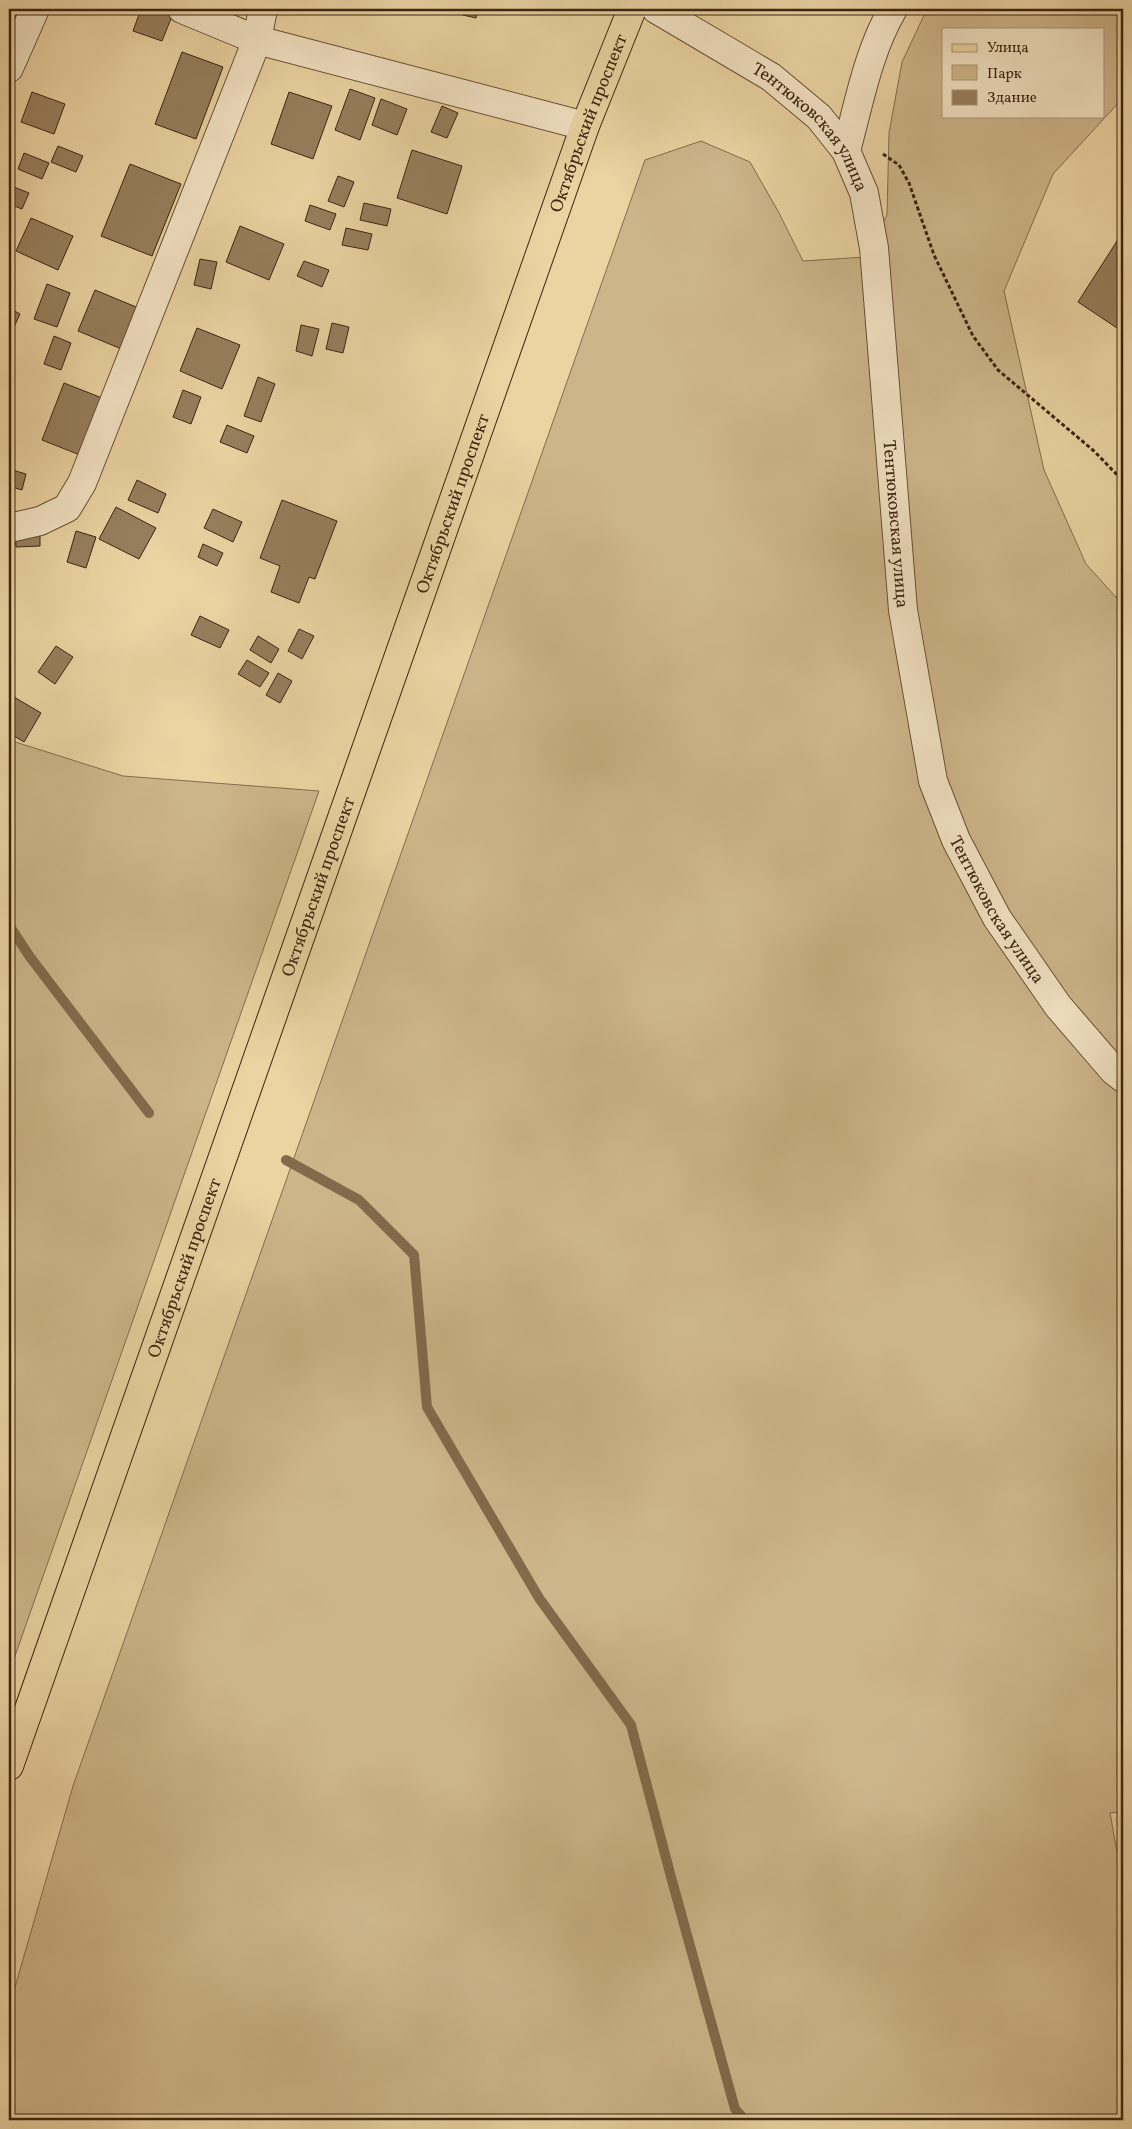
<svg xmlns="http://www.w3.org/2000/svg" width="1132" height="2129" viewBox="0 0 1132 2129" font-family="Vollkorn,serif">
	<style>
		.green { fill: #cdb58a; stroke: #846d4e; fill-rule: evenodd }
		.lines { fill: none; stroke-linecap: round; stroke-linejoin: round }
		.stream { stroke: #826a4b; stroke-width: 10 }
		.building { fill: #977f5d; stroke: #3c2512 }
		.minor-casing { stroke: #685036; stroke-width: 30 }
		.major-casing { stroke: #3c2512; stroke-width: 30 }
		.path { stroke: #3c2512; stroke-width: 3; stroke-dasharray: 4 2.5; stroke-linecap: butt }
		.minor { stroke: #f2e2c3; stroke-width: 28 }
		.major { stroke: #ebd3a2; stroke-width: 28 }
		.labels { text-anchor: middle; stroke-width: 5; stroke-linejoin: round; paint-order: stroke }
		.street-label { font-size: 18px; fill: #3c2512; stroke: #f2e2c3 }
	</style>
	<rect width="100%" height="100%" fill="#ebd3a2"/>
	<filter id="stains"><feTurbulence type="fractalNoise" baseFrequency=".004" numOctaves="4"/><feColorMatrix values="0 0 0 0 .2 0 0 0 0 .09 0 0 0 0 .02 0 0 0 .5 -.17"/></filter>
	<radialGradient id="worn" r=".72"><stop offset=".6" stop-color="#630" stop-opacity="0"/><stop offset="1" stop-color="#630" stop-opacity=".3"/></radialGradient>
	<path class="green" d="M927 9H1123V98L1053 174 1004 291 1044 470 1086 564 1123 605V1812L1110 1813 1123 1885V2120H9V2008L73 1786 645 160 701 141 750 162 778 211 803 261 865 257 887 215 889 133 902 62ZM943 29H1103V116H943Z
		M9 740 123 776 319 791 9 1673Z"/>
	<g class="lines">
		<path class="stream" d="M9 925 30 957 149 1113
			M286 1160 359 1200 414 1255 427 1407 539 1598 631 1725 671 1877 735 2109 745 2120"/>
	</g>
	<path class="building" d="M141 9H152L172 16 162 41 133 31Z
		M437 9H478L476 18Z
		M182 52 223 67 196 139 155 124Z
		M350 89 375 98 360 140 335 130Z
		M32 92 65 104 54 134 21 122Z
		M289 92 332 106 313 159 271 144Z
		M381 99 407 109 397 135 372 125Z
		M442 106 458 113 447 138 431 132Z
		M58 146 83 156 76 172 51 162Z
		M412 150 462 166 447 214 397 198Z
		M24 153 49 163 42 179 18 169Z
		M130 164 181 184 152 256 101 236Z
		M338 176 354 182 344 207 328 201Z
		M9 185 29 193 22 209 9 204Z
		M364 203 391 209 387 226 360 220Z
		M310 205 336 214 330 230 305 221Z
		M31 218 73 236 58 270 16 251Z
		M240 226 284 244 269 280 226 262Z
		M346 228 372 234 368 250 342 245Z
		M1119 238 1123 240V332L1078 302Z
		M200 259 217 262 211 289 194 285Z
		M304 261 329 270 322 287 297 276Z
		M47 284 70 293 57 327 34 319Z
		M95 290 141 309 124 350 78 331Z
		M9 308 20 314 9 338Z
		M332 323 349 327 343 353 326 349Z
		M301 325 319 329 312 356 296 351Z
		M197 328 240 345 222 389 180 371Z
		M54 336 71 343 61 370 44 364Z
		M258 377 275 384 261 422 244 416Z
		M64 383 102 398 80 455 42 440Z
		M183 390 201 397 191 424 173 417Z
		M227 425 254 436 247 453 220 442Z
		M9 469 26 474 22 490 9 486Z
		M137 480 166 494 158 513 128 500Z
		M282 500 337 521 315 579 309 577 299 603 271 592 280 566 260 558Z
		M116 507 156 528 139 559 99 539Z
		M213 509 242 522 233 542 204 528Z
		M40 530V546L16 547 15 531Z
		M76 531 96 537 86 568 67 562Z
		M203 544 223 553 217 566 198 557Z
		M200 616 229 630 220 648 191 635Z
		M299 629 314 636 302 659 288 651Z
		M258 636 279 649 271 663 250 650Z
		M56 646 73 657 55 684 38 672Z
		M247 660 269 673 260 687 238 674Z
		M278 673 292 681 280 703 266 695Z
		M9 694 41 713 24 742 9 733Z"/>
	<g class="lines">
		<g class="minor-casing">
			<g id="minor">
				<path d="M182 9 257 40 585 126"/>
				<path id="s1" d="M656 9 771 77 819 117 846 151 864 193 874 248 903 610 933 781 956 840 997 918 1058 1006 1114 1071 1123 1078"/>
				<path d="M9 68 35 9"/>
				<path d="M846 151C859 103 868 52 893 9"/>
				<path d="M9 528 40 521 67 508 82 483 257 40 263 9"/>
			</g>
		</g>
		<g class="major-casing">
			<g id="major">
				<path id="s2" d="M9 1766 585 126 632 9"/>
			</g>
		</g>
		<path class="path" d="M883 154 899 165 909 183 934 255 973 336 998 370 1094 451 1123 481"/>
		<use href="#minor" class="minor"/>
		<use href="#major" class="major"/>
	</g>
	<g class="labels">
		<g class="street-label">
			<text dy="6" stroke="none"><textPath href="#s2" startOffset="1742">Октябрьский проспект</textPath></text>
			<text dy="6" stroke="none"><textPath href="#s1" startOffset="198">Тентюковская улица</textPath></text>
			<text dy="6" stroke="none"><textPath href="#s2" startOffset="1338">Октябрьский проспект</textPath></text>
			<text dy="6" stroke="none"><textPath href="#s1" startOffset="618">Тентюковская улица</textPath></text>
			<text dy="6" stroke="none"><textPath href="#s2" startOffset="932">Октябрьский проспект</textPath></text>
			<text dy="6" stroke="none"><textPath href="#s1" startOffset="1022">Тентюковская улица</textPath></text>
			<text dy="6" stroke="none"><textPath href="#s2" startOffset="528">Октябрьский проспект</textPath></text>
		</g>
	</g>
	<rect width="1132" height="2129" fill="none" stroke="#ebd3a2" stroke-width="30"/>
	<rect x="10" y="10" width="1112" height="2109" fill="none" stroke="#3c2512" stroke-width="2.5"/>
	<rect x="15" y="15" width="1102" height="2099" fill="none" stroke="#3c2512"/>
	<rect x="942" y="28" width="162" height="90" fill="#f2e2c3" stroke="#a9967c"/>
	<rect x="952" y="44" width="25" height="8" fill="#ebd3a2" stroke="#a9967c"/>
	<text x="987" y="52" font-size="15" fill="#3c2512">Улица</text>
	<rect x="952" y="65" width="25" height="15" fill="#cdb58a" stroke="#a9967c"/>
	<text x="987" y="78" font-size="15" fill="#3c2512">Парк</text>
	<rect x="952" y="90" width="25" height="15" fill="#977f5d" stroke="#a9967c"/>
	<text x="987" y="102" font-size="15" fill="#3c2512">Здание</text>
	<rect width="100%" height="100%" filter="url(#stains)"/>
	<rect width="100%" height="100%" fill="url(#worn)"/>
</svg>
